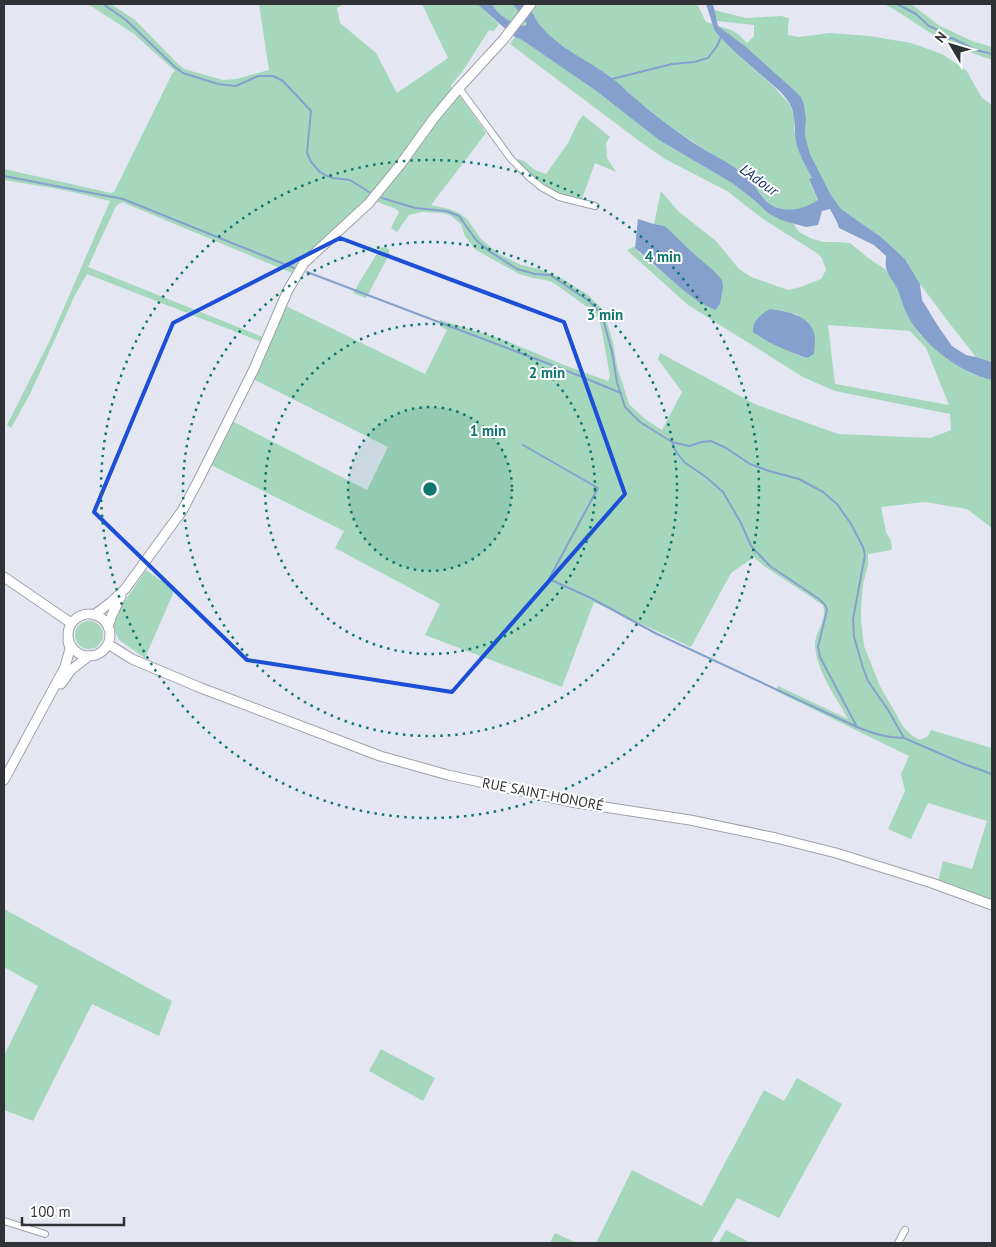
<svg xmlns="http://www.w3.org/2000/svg" width="996" height="1247" viewBox="0 0 996 1247" font-family="'PT Sans',sans-serif">
	<style>
		.green { fill: #a4d7bc; fill-rule: evenodd }
		.water { fill: #86a0cd }
		.lines { fill: none; stroke-linecap: round; stroke-linejoin: round }
		.stream { stroke: #86a0cd; stroke-width: 2 }
		.street-casing { stroke: #9ea1aa; stroke-width: 8 }
		.secondary-casing { stroke: #9ea1aa; stroke-width: 11 }
		.street { stroke: #fff; stroke-width: 6 }
		.secondary { stroke: #fff; stroke-width: 9 }
		.marked { fill: none; stroke: #1d4ed8; stroke-width: 4; stroke-linejoin: round }
		.ring { fill: none; stroke: #0f766e; stroke-width: 2.5; stroke-dasharray: 2.5 5 }
		.labels { text-anchor: middle; stroke-width: 4; stroke-linejoin: round; paint-order: stroke }
		.street-label { font-size: 14px; fill: #303235; stroke: #fff }
		.water-label { font-size: 15px; font-style: italic; fill: #16336a; stroke: #fff }
		.centre { fill: #0f766e; stroke: #fff; stroke-width: 2.5 }
		.ring-label { font-size: 15px; text-anchor: middle; font-weight: bold; fill: #0f766e; stroke: #fff; stroke-width: 4; stroke-linejoin: round; paint-order: stroke }
	</style>
	<rect width="100%" height="100%" fill="#e4e7f1"/>
	<path class="green" d="M88 4H111L135 20 178 64 184 69 223 80 236 79 269 70 259 4H344L337 8 340 23 376 53 397 93 448 58 422 4H477L499 24 494 31 489 30 462 72 451 85 452 90 376 190 298 265 292 273 122 202 116 206 88 267 263 337 262 342 87 274 75 295 30 394 11 428 7 425 50 340 110 201 64 190 4 180V169L111 193 114 192 172 74 175 71 134 34Z
		M492 4H513L527 24 525 26C513 24 497 15 492 4Z
		M537 4H697L706 22 713 24 717 34 747 63 775 88 790 105 794 116V129L806 167 812 178 809 180 818 201C805 208 789 214 775 207 760 199 757 184 744 174 729 162 709 153 693 142 673 129 654 114 635 98 628 92 620 85 612 78 591 62 551 44 537 21 535 18 534 14 533 11Z
		M884 4H911L940 26 972 41 992 47V60C975 54 957 48 941 39 921 28 904 14 884 4Z
		M714 10 746 18 781 16 789 18 788 25V35L799 37 830 33 869 36 911 43 942 54 966 70 982 98 992 105V362L976 357 950 324 920 284 905 259 881 237 841 209 831 195 810 154 805 135 806 119 795 91 745 46 718 26C733 30 736 31 747 43L754 36V25L717 21Z
		M515 37 522 40 595 90 659 140 732 183 754 200 768 213 793 223 799 232 812 239 824 242H837L850 243 867 257 886 270 897 287 908 316 920 335 944 356 970 373 984 378 992 380V528L967 509 925 502 881 507 886 532 891 541 892 550 868 554V565L863 584 861 607V620L864 646 880 686 904 728 914 737 920 740 928 736 931 730 992 748V766L991 767 992 768V902L938 882 943 861 972 869 987 821 928 803 911 839 888 829 905 791 901 774 909 756 776 691 778 686 848 719C836 697 817 672 815 646 814 632 828 620 823 605L764 566 754 557 731 573 691 647 594 602 562 687 425 635 440 604 335 548 344 531 211 465 232 421 367 490 388 447 253 379 286 306 425 374 447 330 440 326V320L507 341 564 365 608 381 610 376 602 332 599 319 591 310 554 283 546 280 533 278 519 274 476 250 465 236 461 224 450 215 441 213 422 212 409 215 397 232 391 228 399 212 396 209 375 201 445 108 459 95 486 133 431 205 449 209 459 213 467 219 481 239 499 254 521 265 539 269 559 277 587 294 603 310 613 342 617 366 629 404 645 419 662 430 682 392 658 359 660 353 757 405 838 434 931 438 951 430 950 414 835 391 803 377 688 305 627 250 635 246V248L639 253 699 302 721 280 713 270 692 252 665 226 654 224 661 191 679 212 716 241 739 269 751 277 788 290 801 287 821 279 826 270 822 258 817 253 763 219 727 191 665 159 642 143 510 44ZM770 309 784 311 798 315 807 358 795 354 760 337ZM828 325 910 331 926 348 949 405 835 384Z
		M583 115 610 137 606 143 607 158 616 172 595 163 580 204 567 202 512 164 518 159 524 161 535 170 546 174 568 143 578 122Z
		M381 247 389 249V255L366 298 353 293Z
		M146 570 160 580 167 582 175 589 145 658 119 640 113 626 116 616 122 605Z
		M75 635a14 14 0 1 1 28 0a14 14 0 1 1-28 0Z
		M4 909 172 1001 159 1036 92 1004 33 1121 4 1110V1056L38 986 4 967Z
		M381 1049 435 1078 423 1101 369 1071Z
		M797 1078 842 1104 779 1218 737 1198 711 1243H596L632 1170 702 1206 764 1090 784 1101Z
		M726 1230 751 1243H720L719 1242Z
		M555 1233 577 1243H550Z"/>
	<path class="water" d="M477 4H492C497 15 513 24 525 26L527 24 513 4H528C532 10 535 18 539 24 558 48 588 60 612 78 620 84 627 92 635 98 653 114 672 128 692 142 709 153 729 162 744 174 757 184 761 203 778 208 792 212 806 208 818 200L809 179 812 178C806 167 799 154 796 142 794 129 796 116 790 104 783 92 770 83 760 74 745 61 730 48 717 34L714 29 706 4H713L718 26 745 46 795 91 801 97 804 105 806 119 805 135 810 154 831 195 841 209 881 237 905 259 920 284 922 300 938 326 952 346 966 355 976 357 992 362V380C962 374 922 344 908 316 903 307 901 297 897 288 894 282 889 277 887 271 885 267 886 260 886 256L874 245 839 228 837 222 830 209 822 211 818 225 806 227 781 220 768 213 754 200 732 183 659 140 595 90 522 40 515 37Z
		M638 219 654 224 665 226 692 252 713 270 722 280 723 287 720 304 715 310 699 302 682 289 635 248Z
		M770 309C788 311 812 316 815 337 815 343 814 348 814 354L807 358C789 352 769 344 753 332 752 320 762 314 770 309Z"/>
	<g class="lines">
		<path class="stream" d="M103 4 126 20 176 68 183 73 218 84 236 86 258 76H273L283 81 311 111 307 153 311 162 320 172 327 176 333 178 350 180 369 192
			M793 4H795
			M897 4 916 14 929 26 938 30 942 40 952 38 976 50 992 54
			M612 79 672 64 694 62 708 58 717 46 721 37
			M4 176 123 199 294 268
			M382 198 415 208 446 211 459 216 476 240 489 251 517 269 535 274 550 275 589 301 602 315 612 352 617 382 625 407 640 422 672 442 689 446 702 442 711 441 726 448 750 464 769 471 799 479 823 492 837 504 851 524 863 547 865 555 853 619 854 637 863 668 868 681 888 710 904 738 964 764 992 774
			M307 272 565 370 621 393
			M672 442 675 450 684 462 706 477 723 492 741 523 751 546 770 566 819 599 825 605 827 610 818 647 820 657 857 727C872 733 886 738 903 738
			M523 445 598 488 549 579 591 598 655 633 857 727"/>
		<g class="street-casing">
			<path id="street" d="M459 88 511 159 529 177 541 187 559 197 595 206
				M4 1221 45 1234
				M898 1243 905 1230"/>
		</g>
		<g class="secondary-casing">
			<path id="secondary" d="M4 577 71 623
				M68 635a21 21 0 1 1 42 0a21 21 0 1 1-42 0Z
				M94 615 110 603 125 589 182 511 198 481 254 369 288 290 304 263 369 203 400 165 434 118 459 88 503 40 531 4
				M108 627 112 615 121 596
				M108 644 132 659 201 688 380 756 448 775 571 802 690 820 776 838 836 853 932 883 992 905
				M61 684 71 670 89 656
				M4 780 65 667 70 649 68 641"/>
		</g>
		<use href="#street" class="street"/>
		<use href="#secondary" class="secondary"/>
	</g>
	<path class="marked" d="M340 238 564 322 625 494 452 692 247 660 94 512 173 323Z"/>
	<circle cx="430" cy="489" r="82" fill="#0f766e" fill-opacity=".12"/>
	<g class="ring">
		<circle cx="430" cy="489" r="82"/>
		<circle cx="430" cy="489" r="165"/>
		<circle cx="430" cy="489" r="247"/>
		<circle cx="430" cy="489" r="329"/>
	</g>
	<g class="labels">
		<g class="street-label">
			<text transform="translate(543 794) rotate(11)" y="5">RUE SAINT-HONORÉ</text>
		</g>
		<g class="water-label">
			<text transform="translate(759 180) rotate(36)" y="5">L'Adour</text>
		</g>
	</g>
	<circle cx="430" cy="489" r="8" class="centre"/>
	<g class="ring-label">
		<text x="663" y="262">4 min</text>
		<text x="605" y="320">3 min</text>
		<text x="547" y="378">2 min</text>
		<text x="488" y="436">1 min</text>
	</g>
	<rect width="996" height="1247" fill="none" stroke="#303235" stroke-width="10"/>
	<g transform="translate(951 45) rotate(308)" stroke="#ffffff" stroke-width="4" paint-order="stroke">
	<path d="M0-4L9 19L0 12L-9 19Z" fill="#303235"/>
	<text y="-8" font-size="14" font-weight="bold" text-anchor="middle" fill="#303235">N</text>
	</g>
	<path d="M22 1217v8h102v-8" fill="none" stroke="#303235" stroke-width="2.5"/>
	<text x="30" y="1217" font-size="15" fill="#303235" stroke="#ffffff" stroke-width="4" paint-order="stroke">100 m</text>
</svg>
